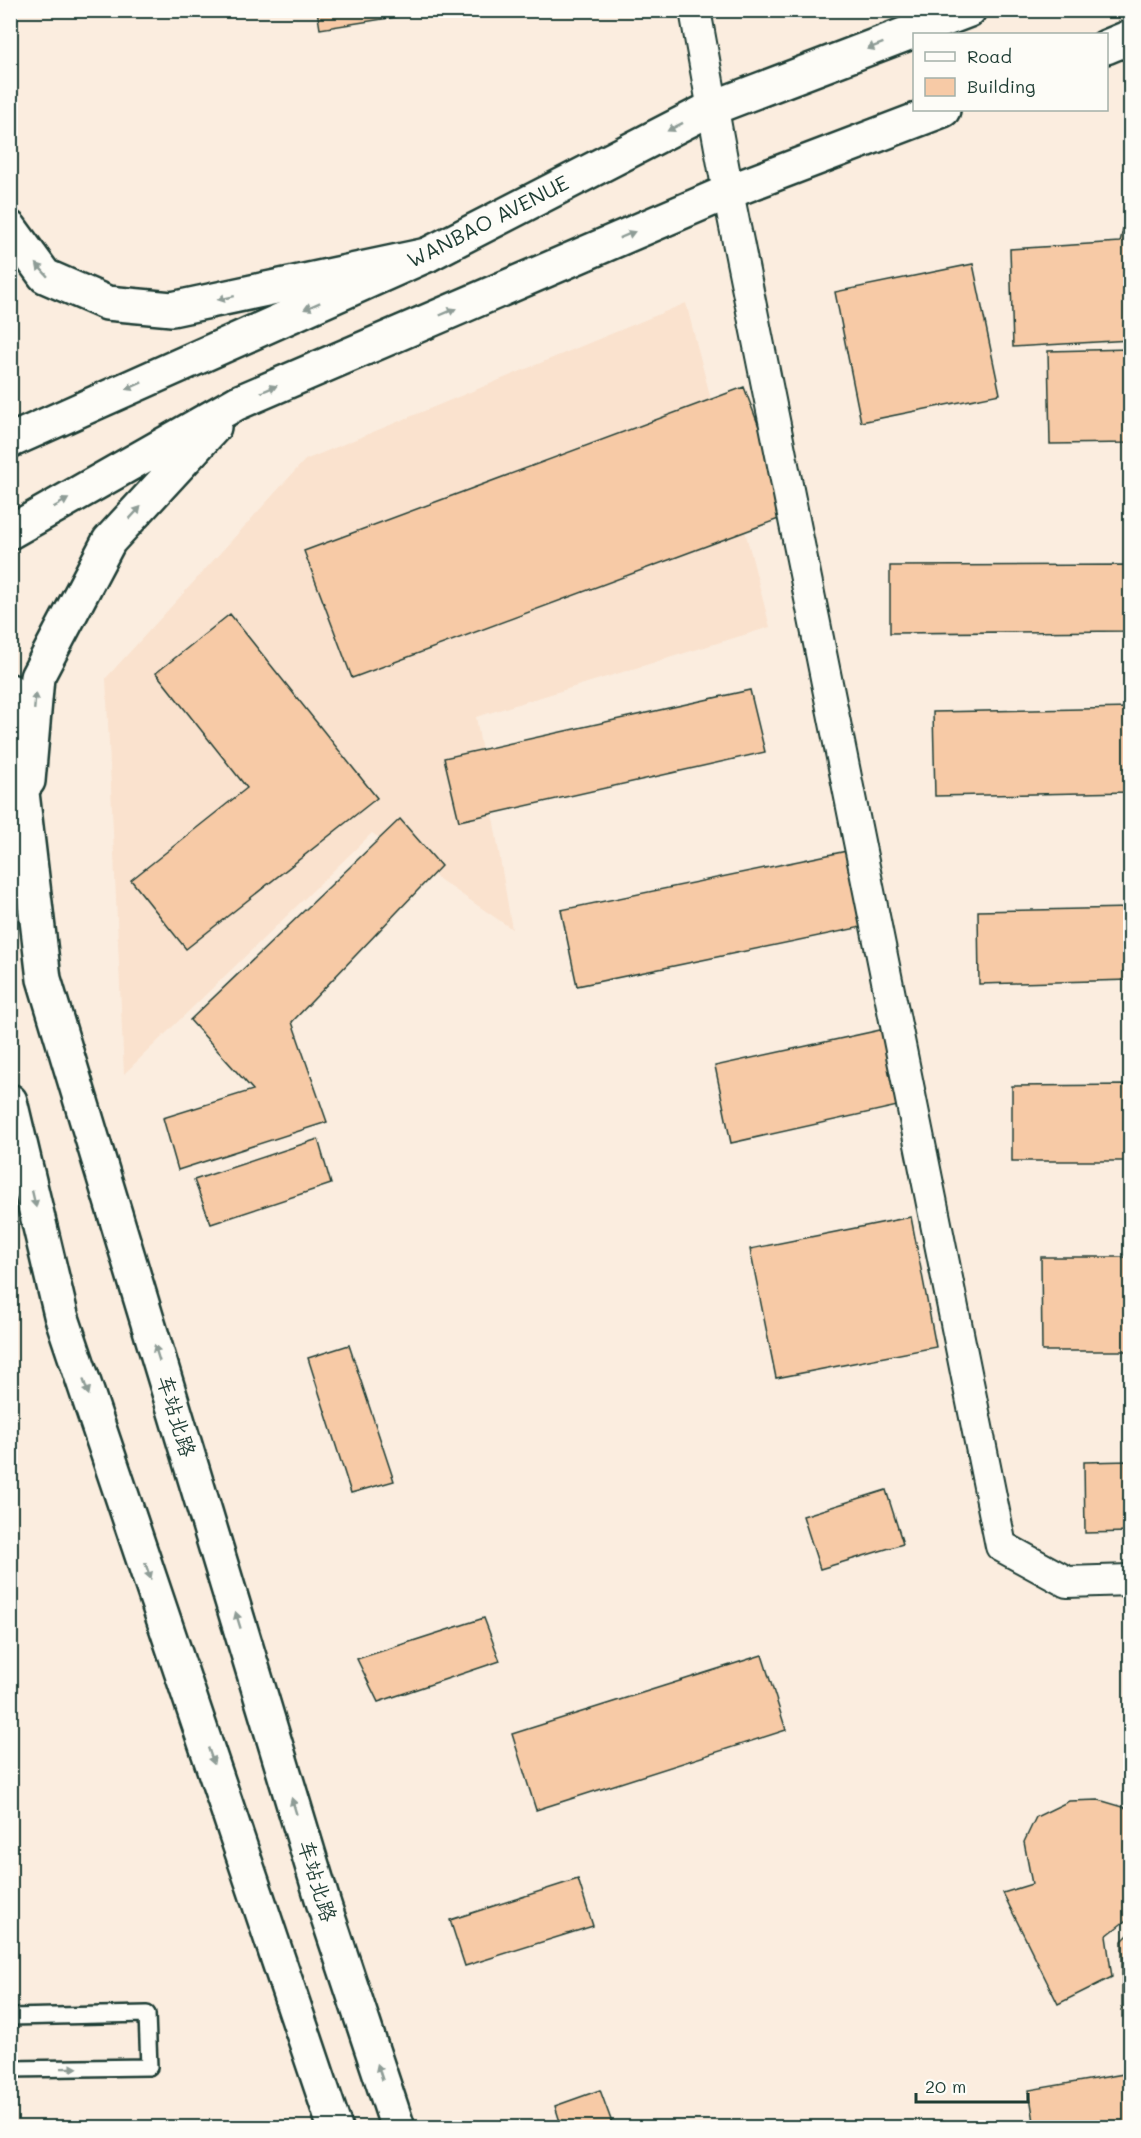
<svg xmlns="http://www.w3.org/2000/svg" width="1141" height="2138" viewBox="0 0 1141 2138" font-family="Mali,'LXGW WenKai TC',sans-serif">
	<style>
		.built { fill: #fae2ce }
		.building { fill: #f7caa6; stroke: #1f3d34; stroke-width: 1.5 }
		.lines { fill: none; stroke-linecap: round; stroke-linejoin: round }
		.lane-casing { stroke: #1f3d34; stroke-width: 20 }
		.street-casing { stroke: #1f3d34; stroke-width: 34 }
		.secondary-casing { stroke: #1f3d34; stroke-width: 38 }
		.primary-casing { stroke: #1f3d34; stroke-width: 38 }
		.lane { stroke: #fdfcf7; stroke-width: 15 }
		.street { stroke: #fdfcf7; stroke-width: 30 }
		.secondary { stroke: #fdfcf7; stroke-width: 33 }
		.primary { stroke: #fdfcf7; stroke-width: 33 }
		.oneway { fill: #8e9c96 }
		.labels { text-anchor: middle; stroke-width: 4.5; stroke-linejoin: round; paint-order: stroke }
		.street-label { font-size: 21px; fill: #1f3d34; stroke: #fdfcf7 }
	</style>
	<rect width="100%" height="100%" fill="#fbeddf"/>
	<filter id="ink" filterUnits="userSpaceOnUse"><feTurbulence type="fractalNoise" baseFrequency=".0167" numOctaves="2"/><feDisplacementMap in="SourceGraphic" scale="12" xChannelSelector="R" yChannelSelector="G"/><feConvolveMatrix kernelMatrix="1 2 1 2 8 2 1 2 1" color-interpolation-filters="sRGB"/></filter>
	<g filter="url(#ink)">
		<path class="built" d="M686 303 770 627 476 717 512 929 372 833 124 1074 106 678 305 460Z"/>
		<path class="building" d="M317 10H420V13L320 29Z
			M1130 201V340L1013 347 1010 249 1120 242Z
			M973 264 1000 394 861 422 835 292Z
			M1130 349V443L1050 444 1048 351Z
			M744 387 792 514 352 678 304 551Z
			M1130 565V631L890 633V566Z
			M230 614 377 798 186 949 131 880 247 788 156 673Z
			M750 690 765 752 459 821 444 758Z
			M1130 708V792L935 796 933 712Z
			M400 819 441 866 292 1022 327 1122 178 1170 163 1118 253 1090 190 1020Z
			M847 851 862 927 577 986 561 910Z
			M1130 908V980L979 984 978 911Z
			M885 1029 902 1105 731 1143 715 1066Z
			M1130 1085V1161H1012V1086Z
			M318 1139 331 1184 211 1224 194 1180Z
			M911 1217 936 1347 776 1378 750 1249Z
			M1041 1257H1130V1351H1042Z
			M349 1345 394 1481 351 1493 308 1358Z
			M1130 1461V1532L1085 1533 1084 1462Z
			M886 1490 903 1544 820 1569 803 1516Z
			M484 1618 500 1661 378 1702 357 1659Z
			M762 1655 786 1730 536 1810 512 1734Z
			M1099 1800 1130 1809V1917L1106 1936 1112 1977 1058 2004 1003 1893 1032 1884 1024 1842 1036 1817 1069 1801Z
			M578 1879 593 1926 465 1966 450 1920Z
			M1130 1933V2014L1122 2017V1941Z
			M1130 2073V2128H1035L1029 2090Z
			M600 2090 614 2128H562L555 2106Z"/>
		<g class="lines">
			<g class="lane-casing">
				<path id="lane" d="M10 2017 147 2014 149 2067 10 2069"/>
			</g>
			<g class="street-casing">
				<path id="street" d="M695 10 728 192 1001 1546 1067 1582 1130 1580"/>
			</g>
			<g class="secondary-casing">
				<path id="secondary" d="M1106 47 1130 37
					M10 441 427 255 712 108 969 10
					M10 532 237 403 728 192 943 110
					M28 781 37 677 109 541 214 427"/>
			</g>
			<g class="primary-casing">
				<path id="primary" d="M10 228 45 276 107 303 172 309 427 255
					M10 691 44 979 324 1905 398 2128
					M10 1101 61 1315 335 2128"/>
			</g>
			<use href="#lane" class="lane"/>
			<use href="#street" class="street"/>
			<use href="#secondary" class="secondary"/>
			<use href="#primary" class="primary"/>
		</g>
		<defs><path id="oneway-solid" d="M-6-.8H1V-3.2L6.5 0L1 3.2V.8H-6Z" transform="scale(1.5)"/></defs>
		<g class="oneway">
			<use href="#oneway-solid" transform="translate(875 46) rotate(159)"/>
			<use href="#oneway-solid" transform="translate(675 127) rotate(153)"/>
			<use href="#oneway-solid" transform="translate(627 235) rotate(-23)"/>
			<use href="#oneway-solid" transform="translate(42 270) rotate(-131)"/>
			<use href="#oneway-solid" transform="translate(226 298) rotate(168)"/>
			<use href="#oneway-solid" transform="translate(312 306) rotate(156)"/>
			<use href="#oneway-solid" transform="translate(448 312) rotate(-23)"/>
			<use href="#oneway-solid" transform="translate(134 386) rotate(156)"/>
			<use href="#oneway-solid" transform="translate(269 389) rotate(-23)"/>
			<use href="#oneway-solid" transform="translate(61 503) rotate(-30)"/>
			<use href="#oneway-solid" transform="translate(135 513) rotate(-47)"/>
			<use href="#oneway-solid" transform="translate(35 701) rotate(-85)"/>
			<use href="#oneway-solid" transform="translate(34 1199) rotate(77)"/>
			<use href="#oneway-solid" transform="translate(157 1353) rotate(-107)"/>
			<use href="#oneway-solid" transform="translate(86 1387) rotate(71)"/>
			<use href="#oneway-solid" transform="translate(148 1571) rotate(71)"/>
			<use href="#oneway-solid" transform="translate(238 1620) rotate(-107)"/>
			<use href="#oneway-solid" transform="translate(211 1756) rotate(71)"/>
			<use href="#oneway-solid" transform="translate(294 1806) rotate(-107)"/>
			<use href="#oneway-solid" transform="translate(69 2068) rotate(-1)"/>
			<use href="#oneway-solid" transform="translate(380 2072) rotate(-108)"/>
		</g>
	</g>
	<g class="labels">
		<g class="street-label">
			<text transform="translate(488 222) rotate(-27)" y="7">WANBAO AVENUE</text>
			<text transform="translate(176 1416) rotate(73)" y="7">车站北路</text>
			<text transform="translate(317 1881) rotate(73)" y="7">车站北路</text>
		</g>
	</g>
	<rect width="1141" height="2138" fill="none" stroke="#fdfcf7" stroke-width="36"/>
	<rect x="18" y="18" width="1105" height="2102" fill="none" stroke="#1f3d34" stroke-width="2" filter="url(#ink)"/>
	<rect x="913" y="33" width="195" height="78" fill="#fdfcf7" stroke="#a4b0a9" stroke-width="1.5"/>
	<rect x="925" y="52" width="30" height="9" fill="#fdfcf7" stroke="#a4b0a9" stroke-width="1.5"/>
	<text x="967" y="63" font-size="18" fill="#1f3d34">Road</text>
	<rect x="925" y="78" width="30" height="18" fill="#f7caa6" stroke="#a4b0a9" stroke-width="1.5"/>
	<text x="967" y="93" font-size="18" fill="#1f3d34">Building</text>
	<path d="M916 2093v9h112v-9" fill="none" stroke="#1f3d34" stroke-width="3"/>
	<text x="925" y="2093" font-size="18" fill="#1f3d34" stroke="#fdfcf7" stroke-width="4.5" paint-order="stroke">20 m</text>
</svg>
